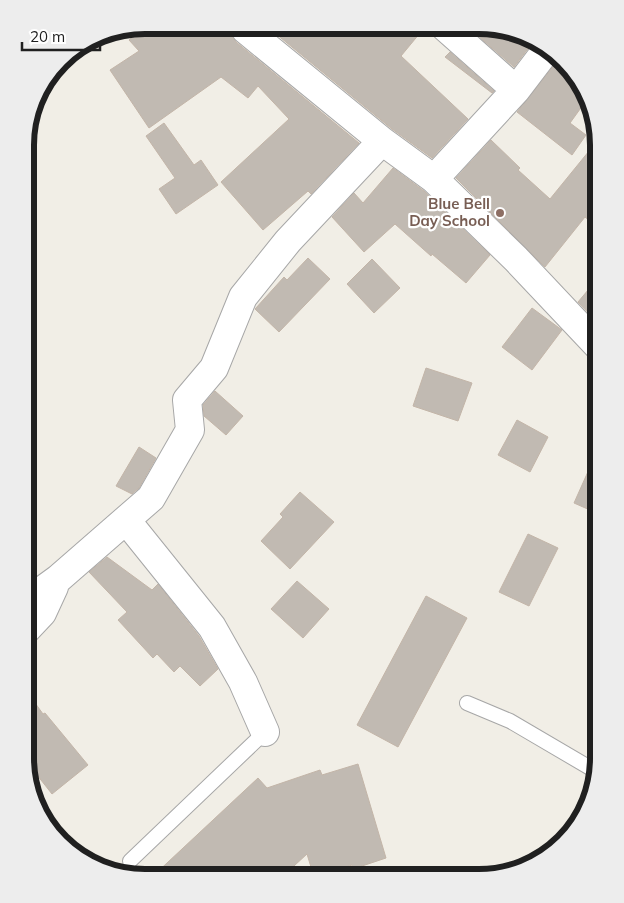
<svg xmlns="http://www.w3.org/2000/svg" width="624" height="903" viewBox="0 0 624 903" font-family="Mulish,sans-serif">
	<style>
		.building { fill: #c1bab2; stroke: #c3b5a8 }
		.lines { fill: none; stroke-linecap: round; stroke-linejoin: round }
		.lane-casing { stroke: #a7a7a7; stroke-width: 16 }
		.street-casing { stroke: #a7a7a7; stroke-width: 30 }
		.lane { stroke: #fff; stroke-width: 14 }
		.street { stroke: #fff; stroke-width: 28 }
		.education-dot { fill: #8d6e63; stroke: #fff; stroke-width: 2 }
		.labels { text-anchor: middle; stroke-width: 4.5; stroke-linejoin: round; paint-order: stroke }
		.education-label { font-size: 15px; font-weight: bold; fill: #785e54; stroke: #fff; text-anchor: end }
		.rim { fill: none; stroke: #202020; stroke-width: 6 }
	</style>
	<rect width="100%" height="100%" fill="#f1eee6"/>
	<path class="building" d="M470 26H495L533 42 514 67 469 28Z
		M425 27 401 56 468 119 432 158 392 129 270 29Z
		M231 30 232 36 236 42 359 143 311 194 308 191 263 230 221 182 289 119 258 86 248 98 221 77 149 128 110 70 139 51 129 40 140 31Z
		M450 52 494 91 492 93 445 57Z
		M559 59 587 92 588 98 570 123 586 135 572 155 517 112Z
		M164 123 194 165 201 160 218 185 176 214 159 189 175 178 146 136Z
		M491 140 520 168 518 170 550 199 598 140 599 228 585 217 545 267 456 178Z
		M393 168 424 191 490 255 466 283 432 254 431 256 395 224 364 252 332 217 354 193 363 203Z
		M308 258 330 279 279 332 255 309 284 277 287 280Z
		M372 259 400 288 374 313 347 284Z
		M599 277V324L578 302Z
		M532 308 562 330 532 370 502 347Z
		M426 368 472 383 458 421 413 406Z
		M215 391 243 416 226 435 204 416 203 405Z
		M517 420 548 437 530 472 498 455Z
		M139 447 156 458 139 488 132 494 116 486Z
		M599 447V514L574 503Z
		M300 492 334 522 290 569 261 541 283 517 280 514Z
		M528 534 558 548 529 606 499 592Z
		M107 557 152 590 158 584 199 636 218 669 200 686 180 666 174 672 157 654 153 658 118 620 127 612 89 572Z
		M297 581 329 609 303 638 271 609Z
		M426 596 467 618 398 747 357 725Z
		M25 689 43 714 45 713 88 765 52 794 26 761Z
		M358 764 386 858 353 869 352 865 314 877 307 854 282 877H152L258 778 267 788 320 770 322 775Z"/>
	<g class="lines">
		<g class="lane-casing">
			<path id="lane" d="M467 703 510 721 597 772
				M130 861 265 732"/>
		</g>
		<g class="street-casing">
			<path id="street" d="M445 27 516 90
				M246 30 382 141 434 179 516 259 599 347
				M434 179 516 90 548 48
				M126 520 212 627 243 682 265 732
				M25 603 58 579 151 498 190 430 187 400 214 368 243 297 288 241 382 141
				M25 631 42 613 54 587"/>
		</g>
		<use href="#lane" class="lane"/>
		<use href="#street" class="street"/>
	</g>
	<circle class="education-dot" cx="500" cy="213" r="5"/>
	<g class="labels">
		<g class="education-label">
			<text x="490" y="209">Blue Bell<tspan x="490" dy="17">Day School</tspan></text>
		</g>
	</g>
	<path d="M0 0H624V903H0ZM145 34H479A111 111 0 0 1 590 145V758A111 111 0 0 1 479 869H145A111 111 0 0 1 34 758V145A111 111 0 0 1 145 34Z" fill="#ededed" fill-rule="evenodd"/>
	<path class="rim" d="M145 34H479A111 111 0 0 1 590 145V758A111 111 0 0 1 479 869H145A111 111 0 0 1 34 758V145A111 111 0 0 1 145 34Z"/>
	<path d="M22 42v8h78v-8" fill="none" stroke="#202020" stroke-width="2.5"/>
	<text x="30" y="42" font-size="15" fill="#202020" stroke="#ffffff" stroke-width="4" paint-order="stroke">20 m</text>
</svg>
